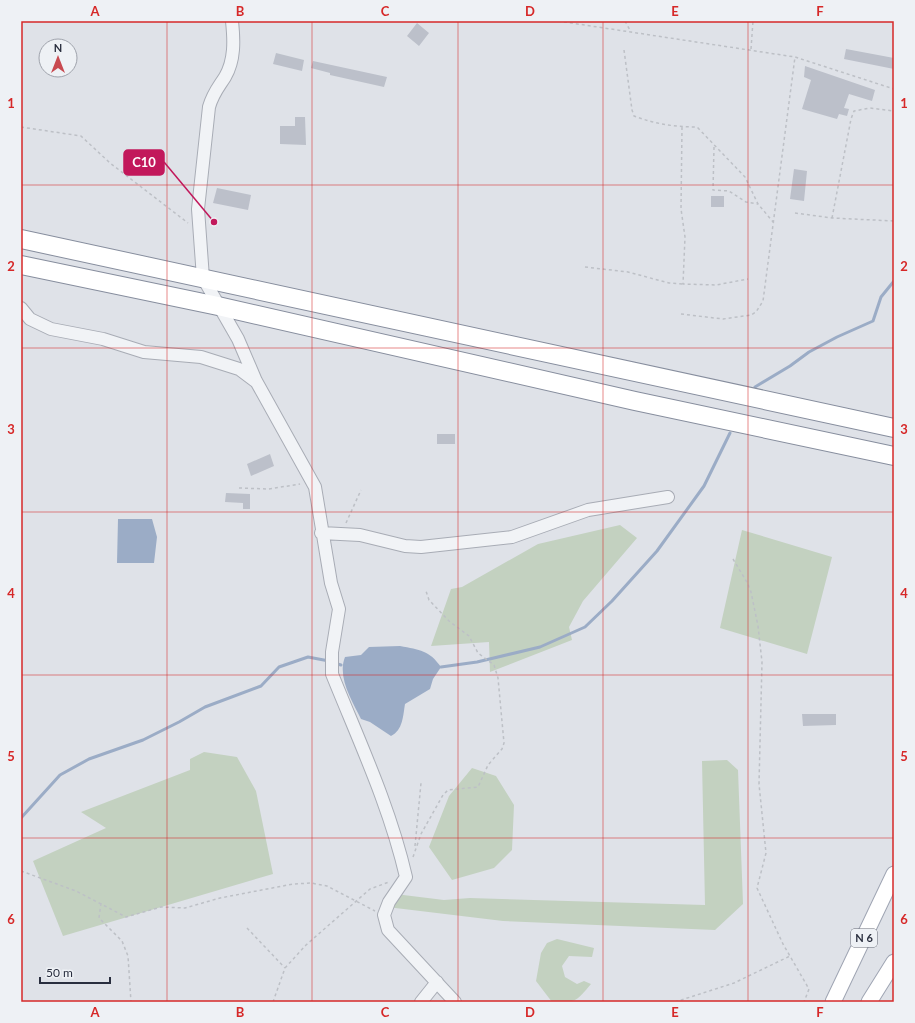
<svg xmlns="http://www.w3.org/2000/svg" width="915" height="1023" viewBox="0 0 915 1023" font-family="Lato,sans-serif">
	<style>
		.green { fill: #c3d1c0 }
		.water { fill: #9bacc6 }
		.lines { fill: none; stroke-linecap: round; stroke-linejoin: round }
		.stream { stroke: #9bacc6; stroke-width: 3 }
		.building { fill: #bcc0ca }
		.minor-casing { stroke: #a8acb5; stroke-width: 14 }
		.major-casing { stroke: #9fa5b3; stroke-width: 17 }
		.highway-casing { stroke: #878e9e; stroke-width: 20 }
		.path { stroke: #bdc0c6; stroke-width: 1.5; stroke-dasharray: 3 3; stroke-linecap: butt }
		.minor { stroke: #f1f3f6; stroke-width: 12 }
		.major { stroke: #fff; stroke-width: 15 }
		.highway { stroke: #fff; stroke-width: 18 }
		.grid { fill: none; stroke: #d62828; stroke-width: 1; stroke-opacity: 0.55 }
		.labels { text-anchor: middle; stroke-width: 3; stroke-linejoin: round; paint-order: stroke }
		.shield { fill: #eef1f5; stroke: #646875; stroke-width: 1 }
		.shield-label { font-size: 11px; font-weight: bold; fill: #292e3e }
		.leader { fill: none; stroke: #c2185b; stroke-width: 1.5 }
		.callout-dot { fill: #c2185b; stroke: #eef1f5; stroke-width: 1.5 }
		.callout { fill: #c2185b; stroke: #c2185b; stroke-width: 1.5 }
		.callout-label { font-size: 13px; text-anchor: middle; font-weight: bold; fill: #fff }
		.neatline { fill: none; stroke: #d62828; stroke-width: 1.5 }
		.grid-label { font-size: 13px; text-anchor: middle; font-weight: bold; fill: #d62828 }
	</style>
	<rect width="100%" height="100%" fill="#dfe2e8"/>
	<path class="green" d="M620 525 637 538 583 601 569 627 572 640 490 672 489 642 431 646 451 589 462 587 538 544Z
		M742 530 832 557 807 654 720 628Z
		M204 752 237 757 256 791 273 874 63 936 33 861 106 828 81 812 190 770V759Z
		M727 760 738 770 743 904 715 930 503 921 387 907V893L444 900 470 898 705 905 702 761Z
		M472 768 496 776 514 805 512 850 494 868 452 880 429 847 449 796Z
		M557 939 594 948 592 957 569 956 562 966 565 977 577 984 584 981 591 984C575 1003 576 1002 552 1002L536 981 541 953 547 943Z"/>
	<path class="water" d="M118 519H152L157 537 154 563H117Z
		M400 646C420 650 429 650 441 667L433 679 430 689 405 704C403 716 403 730 391 736L370 722 361 719C352 701 337 677 345 657L361 655 369 647Z"/>
	<g class="lines">
		<path class="stream" d="M755 387 790 366 809 352 837 337 873 321 881 297 894 281
			M334 663 341 665
			M441 667 477 662 540 647 585 627 612 601 657 551 704 486 730 433
			M21 818 60 775 89 759 143 740 179 722 205 707 261 686 279 667 308 657 329 661"/>
	</g>
	<path class="building" d="M417 23 429 33 419 46 407 36Z
		M846 49 894 58V69L844 59Z
		M276 53 304 60 302 71 273 64Z
		M313 61 387 77 384 87 330 75V73L311 68Z
		M805 66 875 90 872 101 849 94 844 108 849 109 847 116 839 114 837 119 802 109 811 80 804 77Z
		M295 117H305L306 145 280 144V126H295Z
		M794 169 807 171 804 201 790 199Z
		M217 188 251 195 248 210 213 203Z
		M711 196H724V207H711Z
		M437 434H455V444H437Z
		M270 454 274 466 251 476 247 464Z
		M226 493 250 494V509H243V503L225 502Z
		M802 714H836V725L803 726Z"/>
	<g class="lines">
		<g class="minor-casing">
			<path id="minor" d="M232 21C234 40 235 60 225 77 218 88 213 93 209 107L198 209 203 278 238 339 256 381 315 487 331 583 339 609 332 652V674C359 741 390 807 406 877L389 902 384 915 388 930 455 1002
				M21 308 30 319 51 329 103 339 144 352 201 357 239 369 255 381
				M321 533 360 535 405 546 421 547 512 537 588 510 668 497
				M421 1002 437 982"/>
		</g>
		<g class="major-casing">
			<path id="major" d="M833 1002 894 874
				M869 1002 894 962"/>
		</g>
		<g class="highway-casing">
			<path id="highway" d="M21 239 894 428
				M21 265 218 306 635 401 894 456"/>
		</g>
		<path class="path" d="M558 21 795 57 894 89
			M625 21 631 32
			M751 49 753 21
			M624 50 632 110 634 116C655 124 675 127 697 127L745 177 758 204 774 223
			M21 127 81 136 110 163 188 223
			M682 127 681 209 685 237 683 284 716 285 748 279
			M714 147 713 190 729 191 746 202 758 204
			M795 213 832 218 894 221
			M832 218 851 119 854 111 870 108 894 111
			M585 267 628 272 669 283 683 284
			M681 314 723 319 751 315 756 312 763 301 795 57
			M239 488 269 489 300 484
			M346 523 361 490
			M733 559 748 584 751 592 758 626 762 662 759 784 766 853 757 888 783 944 809 989 804 1002
			M415 846 421 783
			M413 857 421 834 443 795 448 790 478 787 488 765 502 749 504 743 498 678 494 665 478 653 469 636 449 621 429 600 426 591
			M21 871 76 891 126 917 161 907 185 908 220 898 293 884 311 883 327 886 375 911
			M101 903 99 918 122 941 128 956 131 1002
			M247 928 285 968
			M273 1002 285 968 306 945 370 889 389 882
			M675 1002 734 983 790 956"/>
		<use href="#minor" class="minor"/>
		<use href="#major" class="major"/>
		<use href="#highway" class="highway"/>
	</g>
	<path class="grid" d="M167 21V1002M312 21V1002M458 21V1002M603 21V1002M748 21V1002M21 185H894M21 348H894M21 512H894M21 675H894M21 838H894"/>
	<g class="labels">
		<rect class="shield" x="851" y="929" width="26" height="18" rx="3"/>
		<g class="shield-label">
			<text x="864" y="942">N 6</text>
		</g>
	</g>
	<path class="leader" d="M214 222L164 162"/>
	<circle class="callout-dot" cx="214" cy="222" r="4"/>
	<rect class="callout" x="124" y="150" width="40" height="25" rx="4"/>
	<g class="callout-label">
		<text x="144" y="167">C10</text>
	</g>
	<rect width="915" height="1023" fill="none" stroke="#eef1f5" stroke-width="44"/>
	<g transform="translate(58 58)"><circle r="19" fill="#eef1f5" stroke="#9fa3ac"/>
	<path d="M0-3L7 15L0 10L-7 15Z" fill="#c84950"/>
	<text y="-6" font-size="11" font-weight="bold" text-anchor="middle" fill="#292e3e">N</text>
	</g>
	<path d="M40 977v6h70v-6" fill="none" stroke="#292e3e" stroke-width="2"/>
	<text x="46" y="977" font-size="12" fill="#292e3e" stroke="#eef1f5" stroke-width="3" paint-order="stroke">50 m</text>
	<rect x="22" y="22" width="871" height="979" class="neatline"/>
	<g class="grid-label">
		<text x="95" y="16">A</text>
		<text x="240" y="16">B</text>
		<text x="385" y="16">C</text>
		<text x="530" y="16">D</text>
		<text x="675" y="16">E</text>
		<text x="820" y="16">F</text>
		<text x="11" y="108">1</text>
		<text x="904" y="108">1</text>
		<text x="11" y="271">2</text>
		<text x="904" y="271">2</text>
		<text x="11" y="434">3</text>
		<text x="904" y="434">3</text>
		<text x="11" y="598">4</text>
		<text x="904" y="598">4</text>
		<text x="11" y="761">5</text>
		<text x="904" y="761">5</text>
		<text x="11" y="924">6</text>
		<text x="904" y="924">6</text>
		<text x="95" y="1017">A</text>
		<text x="240" y="1017">B</text>
		<text x="385" y="1017">C</text>
		<text x="530" y="1017">D</text>
		<text x="675" y="1017">E</text>
		<text x="820" y="1017">F</text>
	</g>
</svg>
